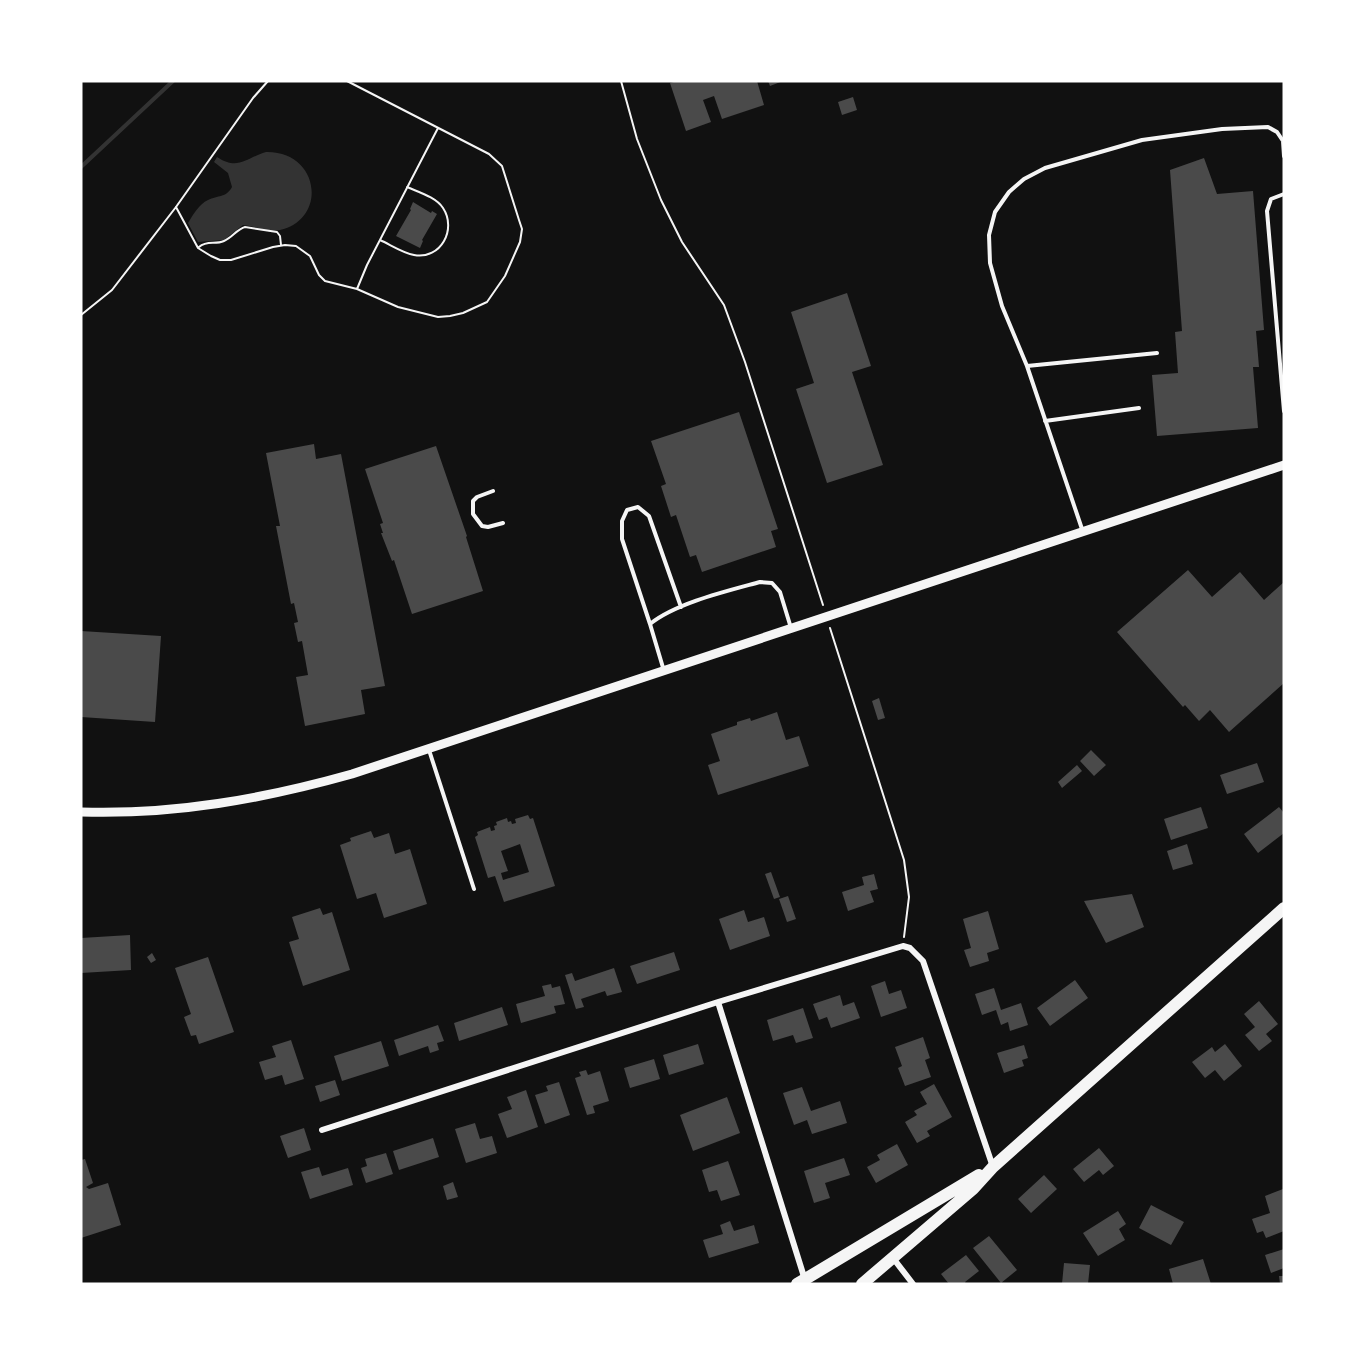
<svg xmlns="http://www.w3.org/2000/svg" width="1365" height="1365" viewBox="0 0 1365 1365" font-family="'Crimson Pro',serif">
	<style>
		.water { fill: #333 }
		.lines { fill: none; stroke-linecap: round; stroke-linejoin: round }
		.stream { stroke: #333; stroke-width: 4 }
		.building { fill: #4a4a4a; fill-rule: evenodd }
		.path { stroke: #f5f5f5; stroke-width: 2 }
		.service { stroke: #f5f5f5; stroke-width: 4 }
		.minor { stroke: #f5f5f5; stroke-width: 6 }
		.tertiary { stroke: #f5f5f5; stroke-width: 9 }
		.trunk { stroke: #f5f5f5; stroke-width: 12 }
	</style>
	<rect width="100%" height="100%" fill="#111"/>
	<path class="water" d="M266 152C320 151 328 219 280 230 268 233 256 226 243 225L224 240 198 242 188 223C193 215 199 204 208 200 218 195 226 198 232 187L228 173 214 162 217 157C238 171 246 158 266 152Z"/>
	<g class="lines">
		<path class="stream" d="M81 167 173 81"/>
	</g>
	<path class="building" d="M677 81H757L764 105 722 119 714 96 703 100 711 122 686 131 670 83Z
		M768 81H783L770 86Z
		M853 97 857 110 842 115 838 102Z
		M1204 158 1217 194 1253 191 1264 330 1256 331 1259 367H1253L1258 428 1157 436 1152 375 1178 373 1175 332 1182 331 1170 170Z
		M413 202 431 213 432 211 437 214 422 240 423 241 420 248 396 236 411 210 410 209Z
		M847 293 871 366 852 372 883 465 827 483 796 389 814 383 791 312Z
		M739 412 778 529 771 531 776 547 702 572 696 555 690 557 676 515 671 517 661 486 666 484 651 441Z
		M314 444 316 459 341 454 385 686 361 690 365 714 305 726 296 677 308 675 302 641 298 642 294 623 298 622 294 603 291 604 276 526H280L266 453Z
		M436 446 467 536 466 537 483 591 412 614 394 560 392 561 381 533H383L380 524 383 523 365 469Z
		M1188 570 1212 597 1240 572 1264 600 1284 582V683L1229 732 1210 710 1199 721 1185 705 1183 707 1117 632Z
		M81 631 161 636 155 722 81 717Z
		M879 698 885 718 878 720 872 701Z
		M777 712 786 740 799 736 809 766 718 795 708 765 720 761 711 734 737 725V722L750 718 751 721Z
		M1091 750 1106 765 1094 776 1080 761Z
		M1257 763 1264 782 1227 794 1220 775Z
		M1077 765 1082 771 1062 788 1058 782Z
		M1201 807 1208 828 1171 840 1164 819Z
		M1279 807 1284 813V833L1258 853 1244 834Z
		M528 815 530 819 533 818 555 886 504 902 495 876 488 878 475 837 478 835 477 832 490 827 491 831 495 830 494 826 497 825 496 822 507 818 508 822 511 821 512 824 516 823 515 819ZM520 844 529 872 503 880 501 873 508 871 501 851Z
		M371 831 374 838 389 833 395 854 410 849 427 904 384 918 376 893 357 899 340 845 351 841 350 838Z
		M1187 844 1193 864 1173 870 1167 851Z
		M771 872 780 897 774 899 765 874Z
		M874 874 878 889 870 891 874 902 848 911 842 892 864 885 862 877Z
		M1132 894 1144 927 1106 943 1084 901Z
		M788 896 796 919 787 922 779 899Z
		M320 908 323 915 332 912 350 970 303 986 289 942 299 939 292 917Z
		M744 910 748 922 764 917 770 936 730 950 719 919Z
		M988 911 999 949 987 953 989 961 970 967 964 950 971 948 963 919Z
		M130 935 131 970 81 973V938Z
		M674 952 680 970 637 984 630 966Z
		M152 953 156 960 151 963 147 957Z
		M208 957 234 1032 199 1044 196 1035 191 1036 184 1017 191 1014 175 968Z
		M614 968 622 992 607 996 605 991 581 999 584 1007 576 1009 565 975 572 973 575 981Z
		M1075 980 1088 998 1050 1026 1037 1008Z
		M885 981 889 994 901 990 907 1008 881 1017 871 986Z
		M551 984 552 988 560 986 565 1004 554 1006 556 1013 521 1023 516 1004 545 996 542 986Z
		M994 988 1001 1010 1021 1003 1028 1025 1010 1031 1008 1022 1001 1025 996 1010 982 1015 975 994Z
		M840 995 843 1006 854 1002 860 1018 831 1028 827 1017 819 1020 813 1004Z
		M1259 1001 1278 1024 1266 1034 1272 1041 1259 1051 1245 1035 1255 1027 1244 1014Z
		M502 1007 508 1025 459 1041 454 1023Z
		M803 1008 813 1038 796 1043 793 1035 773 1041 767 1020Z
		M438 1025 444 1041 437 1043 439 1050 430 1053 428 1046 399 1056 394 1040Z
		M923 1037 930 1058 925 1060 931 1077 905 1086 898 1068 902 1066 895 1047Z
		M291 1040 304 1079 285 1085 282 1075 265 1080 259 1062 276 1057 272 1046Z
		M381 1041 389 1066 342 1081 334 1056Z
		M698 1044 704 1064 669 1075 663 1055Z
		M1225 1044 1242 1066 1224 1081 1215 1070 1205 1078 1192 1062 1212 1047 1215 1052Z
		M1024 1045 1028 1058 1022 1060 1024 1066 1004 1073 997 1053Z
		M654 1059 660 1079 630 1088 624 1068Z
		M586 1070 588 1075 600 1071 609 1101 593 1106 595 1113 587 1115 575 1078 581 1076 579 1072Z
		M335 1080 340 1095 320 1102 315 1086Z
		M559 1082 570 1115 545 1124 535 1095 548 1091 546 1086Z
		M934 1084 952 1117 927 1131 930 1136 917 1143 905 1122 917 1115 914 1111 927 1104 920 1092Z
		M802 1087 811 1111 840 1101 847 1123 812 1134 807 1120 794 1125 783 1093Z
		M526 1090 538 1127 507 1138 498 1114 512 1109 507 1097Z
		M727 1097 740 1133 693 1151 680 1115Z
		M475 1123 480 1139 492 1136 497 1153 466 1163 455 1129Z
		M304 1128 311 1150 288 1158 280 1136Z
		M433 1138 439 1157 399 1170 393 1151Z
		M897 1144 908 1165 876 1183 867 1167 880 1160 877 1155Z
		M1099 1148 1114 1166 1103 1175 1099 1170 1084 1182 1073 1169Z
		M386 1153 393 1174 366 1183 361 1168 367 1166 365 1159Z
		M844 1158 850 1175 825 1183 830 1198 814 1203 804 1171Z
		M85 1159 93 1183 86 1187 89 1189 108 1183 121 1225 81 1238V1160Z
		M728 1161 740 1195 721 1201 717 1190 709 1192 702 1170Z
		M319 1167 322 1176 348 1168 353 1185 310 1199 301 1172Z
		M1044 1175 1057 1189 1031 1213 1018 1199Z
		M453 1182 458 1197 447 1200 443 1186Z
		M1283 1189 1284 1231 1266 1238 1263 1231 1257 1233 1252 1219 1270 1213 1265 1196Z
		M1151 1205 1184 1222 1171 1245 1139 1228Z
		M1118 1211 1126 1224 1119 1229 1125 1240 1098 1256 1083 1233Z
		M730 1221 734 1231 754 1225 759 1243 709 1258 703 1240 723 1234 720 1225Z
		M989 1236 1017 1270 1001 1283 973 1248Z
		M1284 1249V1268L1271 1273 1265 1255Z
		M966 1255 979 1271 965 1282 966 1284H949L941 1274Z
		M1203 1259 1211 1284H1173L1169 1269Z
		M1064 1263 1090 1265 1088 1284H1062Z
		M1279 1276H1284V1284H1280Z"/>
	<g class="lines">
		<path class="path" d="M621 81 637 139 661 200 682 242 724 305 745 362 823 605
			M176 207 198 248 211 256 220 260H231L273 247 285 245 296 246 310 256 319 275 325 281 357 289 398 307 438 317 450 316 463 313 487 302 505 276 520 242 522 229 519 220 502 166 489 154 347 81
			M380 240C391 245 403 253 414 255 441 260 457 229 443 208 436 197 418 192 407 187
			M199 247C207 240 215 245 224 241 232 238 237 229 245 227L277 232 280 236 281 245
			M357 289 367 265 438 128
			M81 315 112 290 176 207 253 98 268 81
			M830 628 904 860 909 897 904 937"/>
		<path class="service" d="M1284 194 1271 199 1267 211 1284 411
			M1027 366 1157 353
			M1045 421 1139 408
			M493 491 477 497 473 501V514L482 526 488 527 503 523
			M1083 532 1027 366 1002 306 990 263 989 235 995 212 1009 192 1024 179 1045 168 1142 140 1222 129 1268 127 1277 132 1283 141 1284 156
			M650 624 622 539V521L627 510 638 507 649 516 681 607
			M664 671 650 624C676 603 727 591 760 582L772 583 780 592 791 628
			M429 750 474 889"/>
		<path class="minor" d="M718 1002 805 1280
			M322 1130 718 1002 903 946 910 948 923 961 993 1167
			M893 1258 913 1284"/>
		<path class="tertiary" d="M81 812C174 815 263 799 352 774L1284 465"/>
		<path class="trunk" d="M797 1284 979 1175
			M862 1284 973 1189 993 1167 1284 908"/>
	</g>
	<rect width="1365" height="1365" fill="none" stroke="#ffffff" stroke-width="165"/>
</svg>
